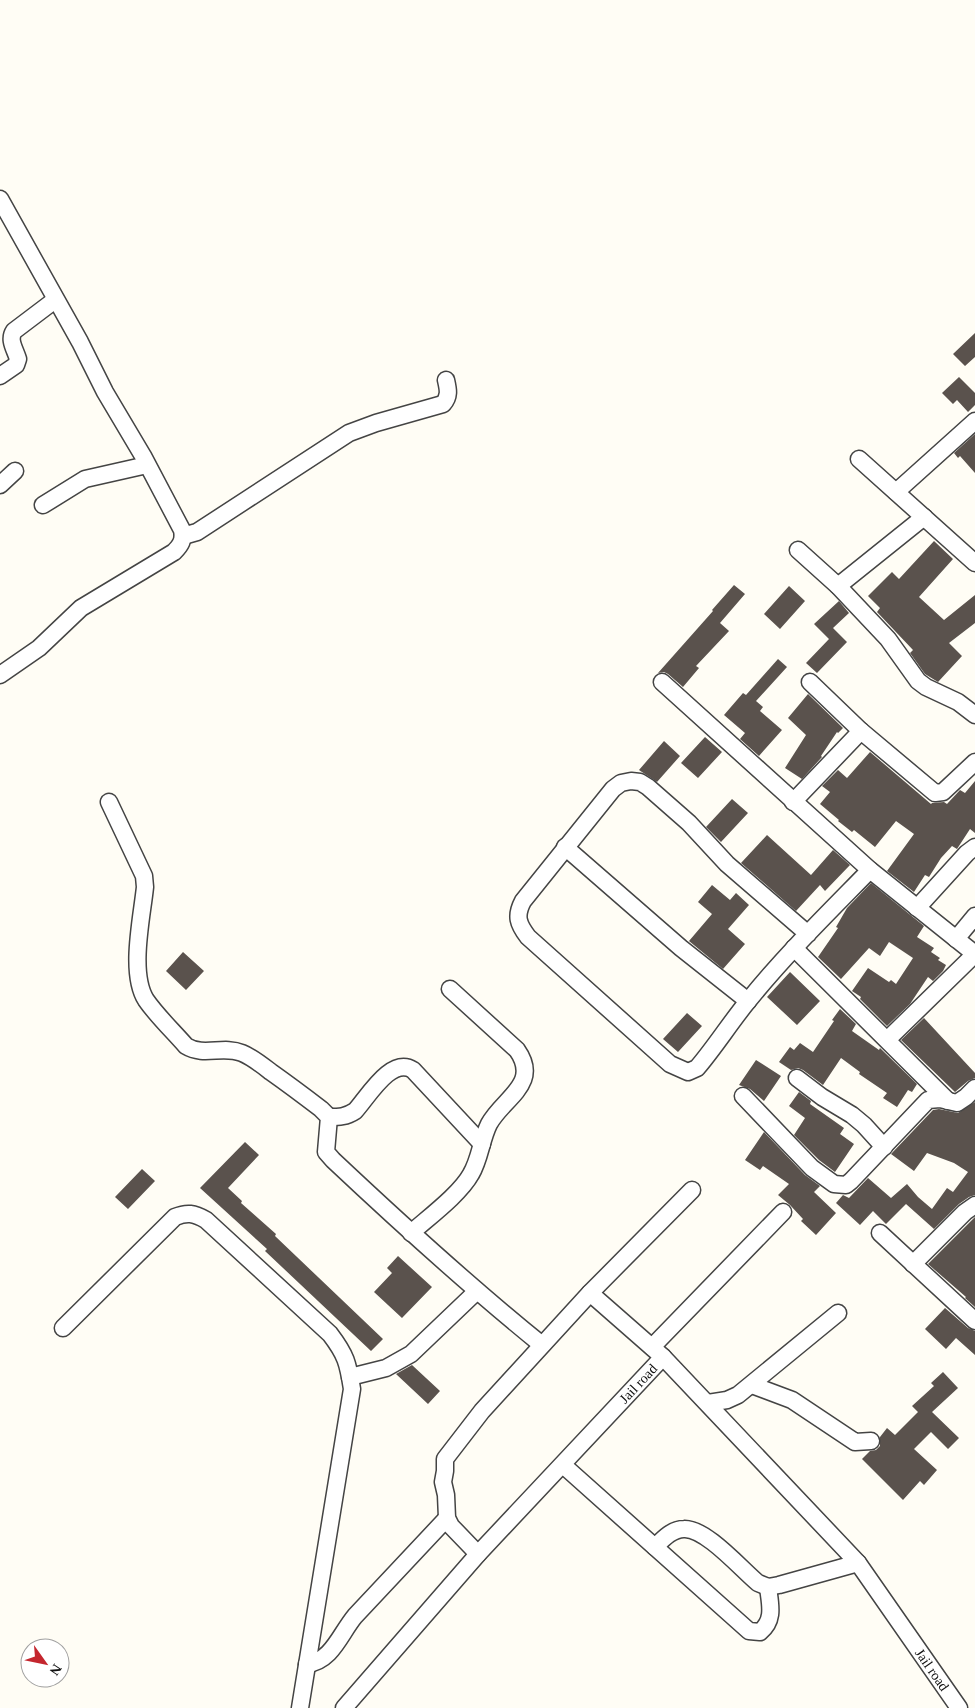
<svg xmlns="http://www.w3.org/2000/svg" width="975" height="1708" viewBox="0 0 975 1708" font-family="Georgia,serif">
	<style>
		.building { fill: #5a524d }
		.lines { fill: none; stroke-linecap: round; stroke-linejoin: round }
		.minor-casing { stroke: #444; stroke-width: 19 }
		.minor { stroke: #fff; stroke-width: 16 }
		.labels { text-anchor: middle; stroke-width: 5; stroke-linejoin: round; paint-order: stroke }
		.street-label { font-size: 14px; fill: #111; stroke: #fff }
	</style>
	<rect width="100%" height="100%" fill="#fffdf5"/>
	<path class="building" d="M975 333V357L965 366 953 354Z
		M959 377 975 393V405L968 412 957 400 953 404 942 393Z
		M975 434V473L960 456 958 458 954 453Z
		M934 541 953 559 919 597 944 620 975 595V623L949 643 962 656 938 682 925 674 910 653 913 650 877 612 880 608 868 596 892 572 899 579Z
		M734 585 745 594 720 623 729 631 696 666 699 668 683 687 668 674 664 672 658 673 713 611 712 610Z
		M789 586 805 601 780 629 764 614Z
		M839 601 849 613 833 628 847 642 817 673 806 663 829 639 814 624Z
		M778 659 787 667 756 701 763 707 760 711 782 730 759 756 740 739 745 733 724 715 743 693 746 695Z
		M808 694 843 728 838 733 837 732 821 756 822 757 802 779 785 768 806 735 788 718Z
		M705 737 722 752 698 778 681 763Z
		M664 741 680 756 657 782 639 770Z
		M870 752 931 804 932 803 944 802 947 804 960 790 965 793 975 781V833L970 829 957 849 952 846 941 858 929 877 925 875 914 892 887 871 914 834 896 821 875 847 854 830 852 832 838 821 839 820 820 804 830 792 822 786 838 770 847 778Z
		M732 799 748 813 721 842 706 827Z
		M767 835 811 875 833 850 850 865 825 891 820 885 796 911 741 863Z
		M871 883 924 926 917 937 934 948 931 952 940 958 938 960 946 965 943 971 933 981 928 977 910 1004 887 1026 860 999 861 997 852 991 868 968 889 982 891 980 896 984 913 958 889 942 880 956 869 948 841 979 818 957 838 928 836 927 847 908Z
		M712 885 730 900 736 893 749 905 728 929 745 944 723 969 689 941 712 914 698 902Z
		M183 952 204 971 186 990 166 971Z
		M790 972 820 1001 797 1025 767 997Z
		M840 1009 856 1024 852 1031 879 1050 880 1048 917 1084 912 1092 908 1090 897 1107 883 1098 887 1093 859 1074 860 1072 841 1058 823 1085 803 1070 798 1068 791 1070 779 1062 790 1047 794 1050 800 1043 813 1052 834 1021 832 1020Z
		M687 1013 702 1026 678 1052 663 1039Z
		M924 1018 975 1073V1078L968 1081 955 1092 901 1040Z
		M756 1060 781 1076 764 1101 750 1089 739 1085Z
		M799 1092 811 1101 810 1104 844 1128 840 1134 854 1144 835 1172 819 1160 794 1135 805 1118 789 1106Z
		M975 1102V1195L969 1197 959 1204 934 1229 906 1204 886 1224 873 1211 860 1225 836 1203 843 1195 849 1198 868 1178 891 1198 907 1184 918 1197 932 1209 947 1188 953 1192 968 1172 954 1163 927 1153 914 1171 891 1154 933 1110 939 1109 958 1113Z
		M764 1132 805 1175 820 1186 814 1192 836 1213 816 1235 801 1221 803 1219 790 1205 778 1195 789 1184 763 1166 760 1170 745 1160Z
		M245 1142 259 1155 228 1188 242 1201 241 1203 276 1234 275 1236 383 1339 371 1351 265 1251 267 1249 200 1188Z
		M142 1169 155 1181 128 1209 115 1197Z
		M975 1217V1307L965 1298 966 1297 928 1264Z
		M398 1256 432 1287 402 1318 374 1292 392 1273 387 1268Z
		M945 1308 968 1328 975 1331V1355L956 1338 946 1349 925 1329Z
		M412 1365 440 1391 428 1404 396 1374Z
		M943 1372 958 1388 932 1412 959 1438 948 1449 931 1432 914 1449 937 1470 924 1485 920 1481 903 1500 862 1459 870 1451 876 1450 880 1446V1437L887 1428 895 1435 918 1412 912 1406 934 1386 931 1383Z"/>
	<g class="lines">
		<g class="minor-casing">
			<g id="minor">
				<path d="M0 199 80 342 105 392 143 456 182 530C184 540 181 545 174 552L81 608 39 648 0 675"/>
				<path d="M0 376 16 365 18 359C15 349 8 340 14 331L55 300"/>
				<path d="M859 459 975 563"/>
				<path d="M0 485 15 471"/>
				<path d="M896 492 975 421"/>
				<path d="M43 505 85 479 147 465"/>
				<path d="M183 536 197 532 349 433 376 423 443 404C450 396 448 389 446 380"/>
				<path d="M798 550 838 586 888 639 918 681 926 687 958 702 975 715"/>
				<path d="M838 586 924 517"/>
				<path d="M662 682 870 870 975 954"/>
				<path d="M810 682 861 731"/>
				<path d="M109 802 144 876 145 887C142 917 129 973 146 1000 157 1016 173 1031 186 1046 204 1057 223 1045 242 1053 252 1057 262 1065 271 1072 288 1084 304 1096 321 1109L329 1117 326 1152 333 1160C401 1224 469 1286 542 1345"/>
				<path d="M793 802 861 731 935 793 943 792 975 762"/>
				<path d="M565 847 681 948 748 1001"/>
				<path d="M917 908 967 853 975 847"/>
				<path d="M808 934 727 864 689 823 648 787 640 782 631 781 621 783 613 789 523 901C515 916 518 924 528 937L670 1064 688 1072 697 1068C715 1047 730 1023 748 1001 785 955 828 913 870 870"/>
				<path d="M956 939 975 916"/>
				<path d="M794 948 948 1101"/>
				<path d="M888 1039 975 954"/>
				<path d="M797 1078 822 1097 852 1115 864 1125 884 1147"/>
				<path d="M743 1096 812 1168 834 1184 846 1185 851 1181 928 1100 940 1099 957 1103 966 1097 975 1088"/>
				<path d="M329 1117C339 1117 346 1117 355 1111 368 1097 391 1056 413 1070L482 1144"/>
				<path d="M411 1233C429 1217 460 1194 471 1174 480 1159 481 1140 489 1124 503 1098 541 1084 517 1050L450 989"/>
				<path d="M880 1233 975 1321"/>
				<path d="M913 1264 965 1212 975 1205"/>
				<path d="M590 1293 692 1190"/>
				<path d="M63 1328 175 1217C187 1212 194 1213 206 1220L330 1334C346 1355 348 1363 352 1389L300 1708"/>
				<path d="M652 1347 783 1212"/>
				<path d="M350 1377 386 1368 411 1354 477 1291"/>
				<path d="M752 1385 792 1400 855 1442 871 1441"/>
				<path d="M708 1403 727 1400 738 1395 838 1313"/>
				<path d="M563 1465 749 1631 760 1632C775 1620 770 1604 768 1587"/>
				<path d="M655 1547C663 1539 672 1529 684 1529 706 1528 741 1569 758 1583L768 1587 779 1585 858 1563"/>
				<path d="M478 1554 451 1526 447 1518 446 1495 443 1482 445 1471V1459L482 1411 590 1293 663 1357"/>
				<path d="M307 1664C332 1661 340 1634 355 1616L447 1518"/>
				<path id="s1" d="M344 1708 478 1554 663 1357 858 1563 959 1708"/>
			</g>
		</g>
		<use href="#minor" class="minor"/>
	</g>
	<g class="labels">
		<g class="street-label">
			<text dy="5" stroke="none"><textPath href="#s1" startOffset="438">Jail road</textPath></text>
			<text dy="5" stroke="none"><textPath href="#s1" startOffset="888">Jail road</textPath></text>
		</g>
	</g>
	<g transform="translate(45 1663) rotate(123)"><circle r="24" fill="#ffffff" stroke="#a0a0a0"/>
	<path d="M0-4L9 19L0 12L-9 19Z" fill="#c4262e"/>
	<text y="-8" font-size="14" font-weight="bold" text-anchor="middle" fill="#111111">N</text>
	</g>
</svg>
